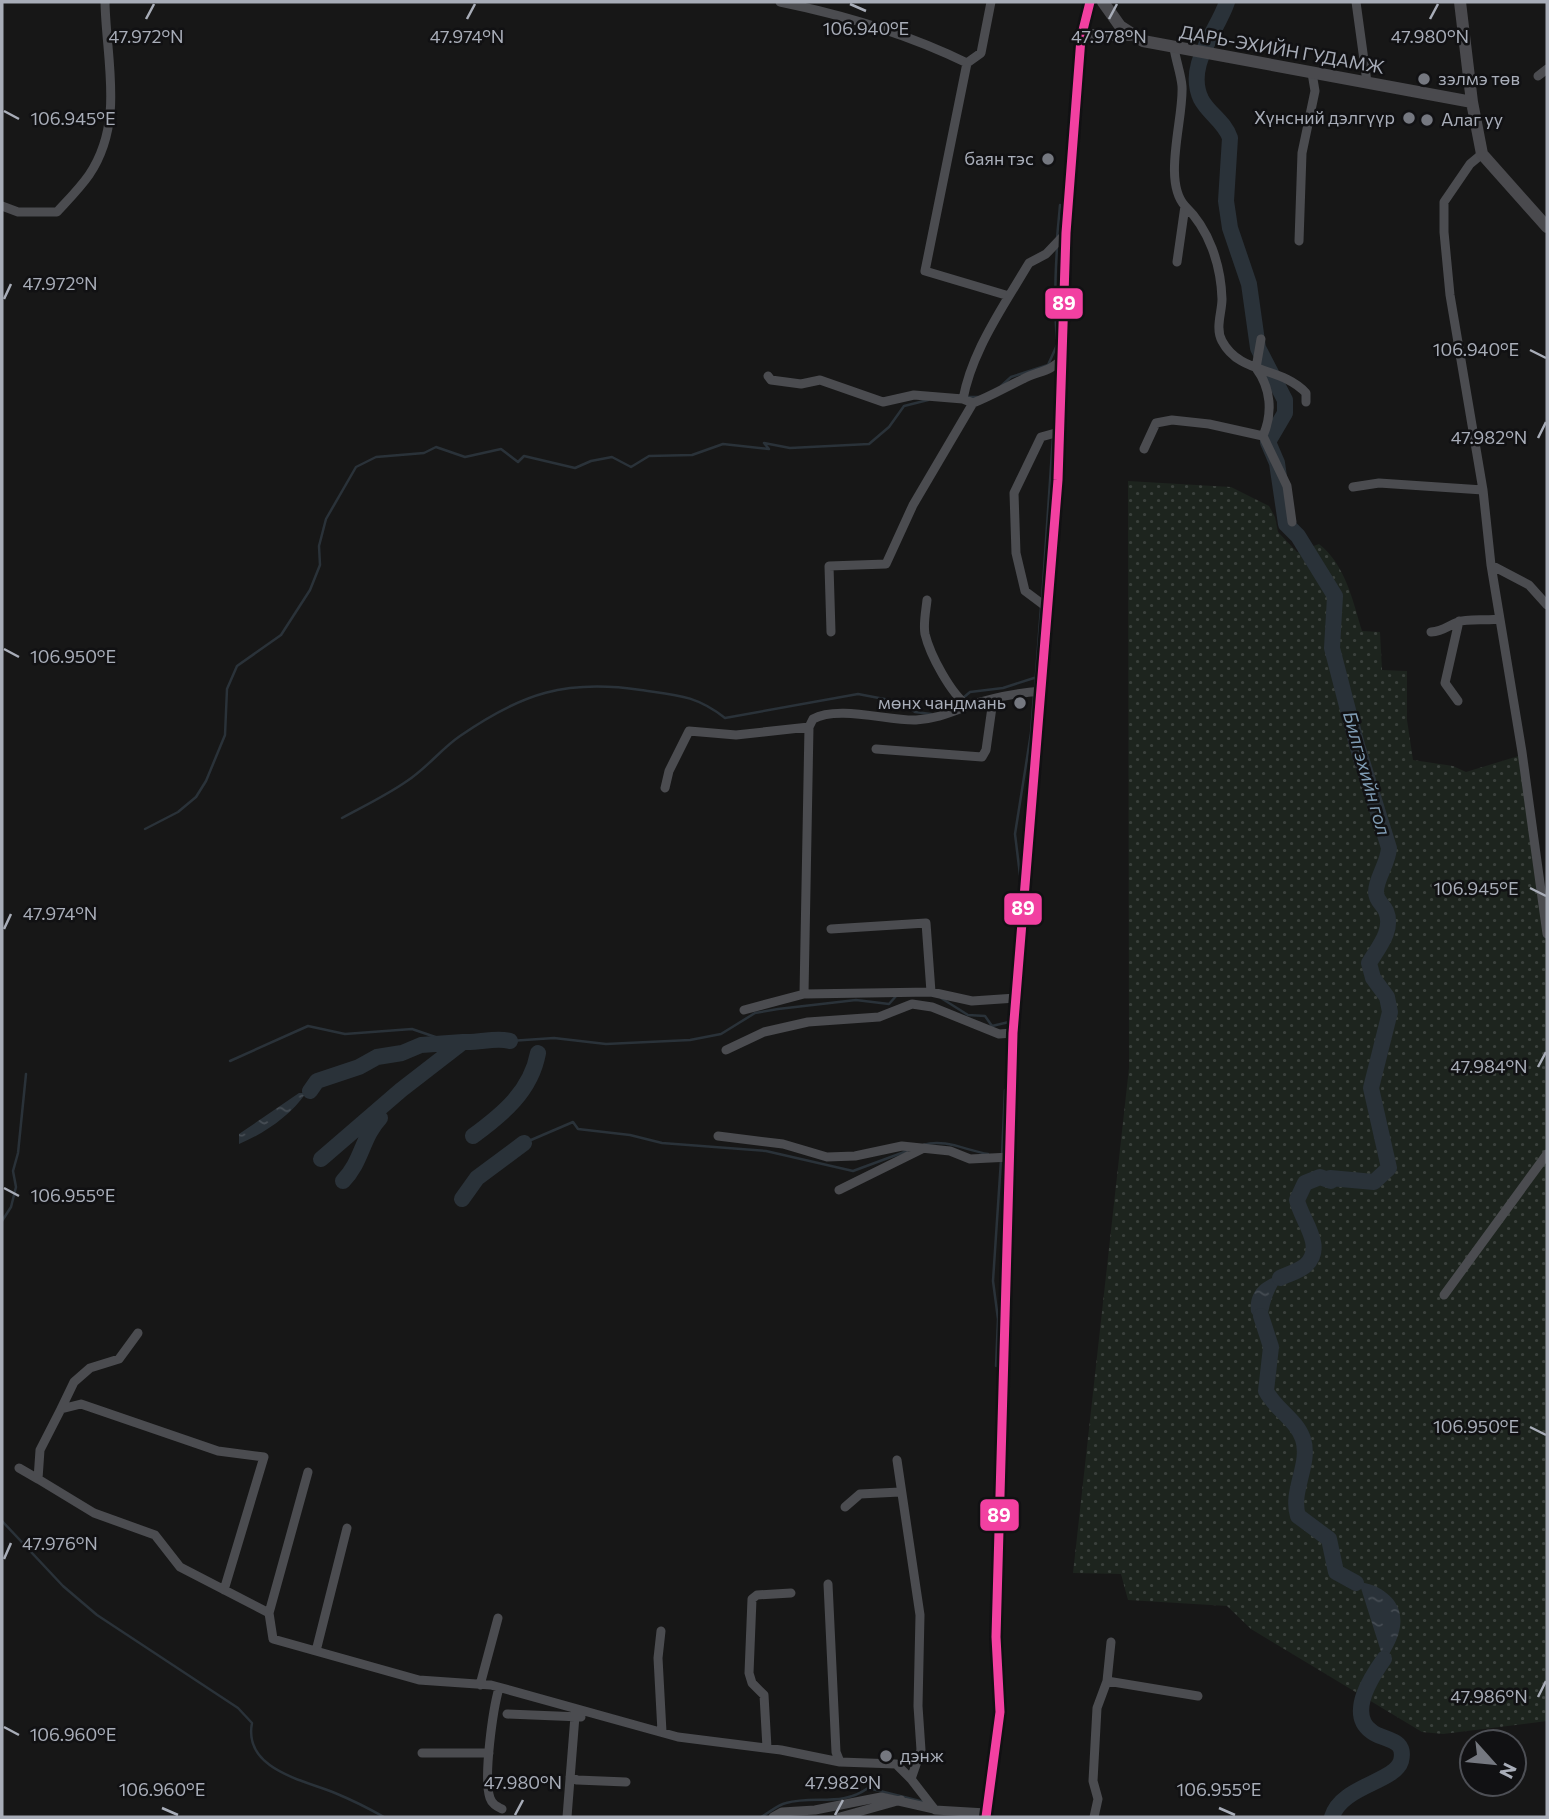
<svg xmlns="http://www.w3.org/2000/svg" width="1549" height="1819" viewBox="0 0 1549 1819" font-family="Commissioner,sans-serif">
	<style>
		.park { fill: url(#park-dots) }
		.water { fill: url(#water-ripples) }
		.lines { fill: none; stroke-linecap: round; stroke-linejoin: round }
		.stream { stroke: #2a3239; stroke-width: 2.5 }
		.river { stroke: #2a3239; stroke-width: 16 }
		.street { stroke: #4b4c50; stroke-width: 9 }
		.secondary { stroke: #4a4a4e; stroke-width: 12 }
		.bus-1-casing { stroke: #111113; stroke-width: 14 }
		.bus-1 { stroke: #f240a1; stroke-width: 9 }
		.ticks { fill: none; stroke: #a8adb8; stroke-width: 2.5 }
		.poi-dot { fill: #757880; stroke: #111113; stroke-width: 2.5 }
		.labels { text-anchor: middle; stroke-width: 5; stroke-linejoin: round; paint-order: stroke }
		.street-label { font-size: 18px; fill: #a8adb8; stroke: #111113 }
		.poi-label { font-size: 18px; fill: #a8adb8; stroke: #111113; text-anchor: start }
		.water-label { font-size: 19px; font-style: italic; fill: #7f9bb3; stroke: #111113 }
		.ticks-label { font-size: 18px; text-anchor: middle; fill: #a8adb8; stroke: #111113; stroke-width: 5; stroke-linejoin: round; paint-order: stroke }
		.line-badge { stroke: #111113; stroke-width: 2.5 }
		.badge-label { font-size: 19px; text-anchor: middle; font-weight: bold; fill: #fff }
	</style>
	<defs>
		<pattern id="park-dots" width="8" height="8" patternUnits="userSpaceOnUse" patternTransform="scale(1.75)"><rect width="8" height="8" fill="#1d241e"/><path d="M2 2h.1M6 6h.1" fill="none" stroke="#3b413d" stroke-width="1.8" stroke-linecap="round"/></pattern>
		<pattern id="water-ripples" width="26" height="14" patternUnits="userSpaceOnUse" patternTransform="scale(1.75)"><rect width="26" height="14" fill="#2a3239"/><path d="M2 4q2-2 4 0t4 0M15 11q2-2 4 0t4 0" fill="none" stroke="#464d54"/></pattern>
	</defs>
	<rect width="100%" height="100%" fill="#171717"/>
	<path class="park" d="M1128 481 1231 487 1269 506 1275 517 1278 532 1297 552 1319 544C1345 564 1353 601 1362 631L1380 632 1382 670 1407 671V720L1413 760 1453 766 1466 772 1525 754 1547 939V1721L1443 1734 1422 1732 1251 1629 1227 1606 1128 1600 1121 1574 1073 1573 1129 1068Z"/>
	<path class="water" d="M299 1093H306C290 1116 265 1133 239 1144V1134Z
		M1298 1268 1299 1270C1295 1272 1288 1274 1284 1277 1272 1289 1263 1321 1269 1336H1267L1251 1312C1248 1281 1276 1277 1298 1268Z
		M1339 1573C1349 1583 1363 1581 1375 1586 1420 1608 1396 1648 1374 1675L1371 1674 1383 1658 1360 1585 1342 1579Z"/>
	<g class="lines">
		<path class="stream" d="M1057 238 1060 205
			M1057 339C1054 308 1055 279 1057 248
			M1001 386 1011 377 1048 365 1057 345
			M966 397H980
			M1042 600 1053 436
			M1035 688 1041 607
			M949 710 970 692 1003 688 1034 678
			M342 818C364 806 387 795 407 781 427 768 441 749 460 736 522 693 566 679 641 690 676 695 696 695 725 718L858 694 900 702 915 712 931 714
			M145 829 178 812 196 797 206 781 225 735 227 689 237 666 281 635 310 590 320 565 319 546 326 519 356 467 376 457 424 453 436 447 465 457 501 449 518 462 524 456 575 468 591 461 612 457 631 467 649 456 692 455 723 444 769 449 764 443 790 448 869 444 889 427 904 406 928 400
			M1020 875 1015 834 1031 733 1034 694
			M941 998 968 1015 985 1016 992 1026 1009 1022
			M510 1041 554 1038 606 1044 690 1040 721 1034 755 1013 778 1009 856 1000 889 1004 897 995
			M230 1061 308 1026 345 1034 412 1029 450 1042
			M524 1143 573 1122 578 1129 630 1135 662 1143 766 1151 853 1171 907 1151
			M923 1145C945 1138 967 1151 988 1154
			M1002 1154 1005 1090
			M2 1221 11 1207 16 1187 13 1171 18 1153 26 1074
			M996 1366 998 1319 993 1281 1001 1160
			M2 1521 63 1586 97 1615 238 1708 252 1723C243 1769 303 1780 335 1793 352 1800 368 1808 384 1817
			M761 1817C769 1813 777 1805 786 1803 814 1795 842 1807 868 1788L924 1802"/>
		<path class="river" d="M1227 2C1217 32 1185 65 1201 99 1208 113 1225 122 1230 138L1226 201 1230 228 1249 284 1258 348 1285 400V413L1268 442 1277 463 1286 524 1298 536 1335 596 1332 648 1357 745 1389 848C1388 864 1376 878 1376 892 1376 901 1383 904 1386 911 1394 930 1378 948 1369 963L1373 978 1387 997 1390 1012 1371 1088 1389 1168 1374 1182 1330 1178 1331 1181 1320 1177 1305 1183 1297 1200C1301 1220 1326 1246 1306 1265 1300 1271 1288 1274 1280 1278
			M310 1091 317 1081 359 1067 377 1057 402 1053 421 1045 463 1042
			M473 1136C503 1114 531 1091 538 1053
			M321 1159 401 1090 463 1042C481 1043 495 1037 510 1041
			M343 1181C362 1162 362 1137 380 1118
			M462 1199 477 1178 524 1143
			M1261 1316 1271 1347 1266 1391C1275 1409 1297 1420 1303 1439 1311 1464 1290 1491 1298 1516L1329 1539 1336 1572 1356 1583
			M1332 1817C1341 1786 1395 1782 1401 1761 1407 1737 1382 1741 1371 1731 1347 1713 1372 1676 1384 1659"/>
		<path class="street" d="M780 2C844 15 908 34 967 63L981 53 991 2
			M1356 2 1367 82
			M1174 48C1176 61 1181 74 1182 86 1184 118 1162 181 1185 206L1177 262
			M967 63 925 271 1009 296 1029 263 1046 254 1066 233
			M1538 76 1547 69
			M1482 154 1470 164 1444 202V232L1450 295 1483 490 1491 565 1522 752 1547 934
			M2 206 18 212H57C68 200 80 188 89 175 125 122 106 60 105 2
			M1185 206C1209 229 1221 265 1222 299 1222 312 1215 328 1222 341 1240 375 1281 366 1306 393V402
			M1299 241 1302 153 1315 91 1312 73
			M1261 339 1256 368C1271 388 1273 413 1263 436L1287 486 1292 522
			M768 376 771 380 801 384 820 380 883 402 914 395 963 399 973 403C991 396 1006 387 1023 379 1038 371 1050 372 1062 359
			M963 399C970 362 989 329 1009 296
			M1144 449 1156 423 1172 420 1209 424 1263 436
			M1353 487 1379 483 1483 490
			M1491 565 1529 585 1547 605
			M927 600C926 610 923 624 925 634 930 655 951 694 968 706
			M1049 609 1025 591 1016 553 1014 493 1041 437 1059 432
			M831 632 829 566 886 564 913 505 973 403
			M1431 632C1444 631 1447 626 1458 622 1467 618 1488 621 1500 619
			M1458 701 1445 683 1459 621
			M876 749 982 757 986 750 993 700
			M665 788 669 771 689 731 736 735 809 727
			M831 929 926 923 931 992
			M804 994 931 992 972 1001 1016 998
			M744 1010 804 994 809 727 813 719C838 705 888 721 916 720 936 719 949 713 968 706 991 698 1018 693 1042 691
			M726 1050 764 1032 808 1022 879 1017 912 1004 932 1007 999 1034 1013 1033
			M718 1136 783 1144 827 1157 855 1156 902 1146 950 1151 970 1159 1011 1157
			M839 1190 924 1148
			M1444 1295 1547 1154
			M61 1409 74 1382 90 1368 119 1359 138 1333
			M897 1460 920 1615 918 1706 921 1750 911 1779 935 1810 986 1813
			M19 1468 38 1479
			M845 1507 860 1494 900 1492
			M828 1584 836 1752 840 1762
			M224 1590 264 1457 218 1451 81 1404 61 1409 40 1450 38 1479 94 1513 155 1535 180 1567 269 1613 273 1639 419 1680 491 1685 678 1737 781 1750 840 1762 896 1764 911 1779
			M269 1613 308 1472
			M661 1631 658 1658 662 1732
			M316 1651 347 1528
			M1107 1681 1198 1696
			M480 1685 498 1618
			M499 1688C493 1709 483 1778 490 1798 492 1804 496 1806 502 1809
			M507 1714 581 1717
			M767 1748 764 1695 752 1683 749 1673 752 1599 757 1595 791 1593
			M422 1753H489
			M570 1777 577 1780 626 1782
			M567 1817 575 1716
			M773 1817 782 1812 815 1810 881 1797 934 1809
			M840 1817 901 1800
			M1094 1817 1098 1799 1093 1781 1097 1708 1107 1681 1111 1642"/>
		<path class="secondary" d="M1103 2 1120 26 1143 41 1472 102
			M1460 2 1472 102 1482 154 1547 227
			M1081 35H1130
			M986 1817 1000 1712 996 1637 1013 1033 1058 480 1066 233 1081 38 1090 2"/>
		<g class="bus-1-casing">
			<path id="bus-1" d="M986 1817 1000 1712 996 1637 1013 1033 1058 480 1066 233 1081 38 1090 2"/>
		</g>
		<use href="#bus-1" class="bus-1"/>
	</g>
	<path class="ticks" d="M850 4 866 11M146 19 154 4M467 19 475 4M1109 19 1117 4M1430 19 1438 4M4 111 19 119M4 299 11 284M1530 350 1546 358M1538 438 1546 422M4 649 19 657M1530 888 1546 896M4 929 11 914M1538 1067 1546 1052M4 1188 19 1196M1530 1427 1546 1435M4 1559 11 1543M1538 1697 1546 1681M4 1727 19 1735M162 1808 178 1815M1219 1808 1235 1815M515 1815 523 1800M835 1815 843 1800"/>
	<g class="poi-dot">
		<circle cx="1424" cy="79" r="7"/>
		<circle cx="1409" cy="118" r="7"/>
		<circle cx="1427" cy="120" r="7"/>
		<circle cx="1048" cy="159" r="7"/>
		<circle cx="1020" cy="703" r="7"/>
		<circle cx="886" cy="1756" r="7"/>
	</g>
	<g class="labels">
		<g class="street-label">
			<text transform="translate(1282 50) rotate(10)" y="6">ДАРЬ-ЭХИЙН ГУДАМЖ</text>
		</g>
		<g class="poi-label">
			<text x="1438" y="85">зэлмэ төв</text>
			<text x="1395" y="124" text-anchor="end">Хүнсний дэлгүүр</text>
			<text x="1441" y="126">Алаг уу</text>
			<text x="1034" y="165" text-anchor="end">баян тэс</text>
			<text x="1006" y="709" text-anchor="end">мөнх чандмань</text>
			<text x="900" y="1762">дэнж</text>
		</g>
		<g class="water-label">
			<text transform="translate(1367 773) rotate(74)" y="7">Билгэхийн гол</text>
		</g>
	</g>
	<g class="ticks-label">
		<text x="866" y="35">106.940°E</text>
		<text x="146" y="43">47.972°N</text>
		<text x="467" y="43">47.974°N</text>
		<text x="1109" y="43">47.978°N</text>
		<text x="1430" y="43">47.980°N</text>
		<text x="73" y="125">106.945°E</text>
		<text x="60" y="290">47.972°N</text>
		<text x="1476" y="356">106.940°E</text>
		<text x="1489" y="444">47.982°N</text>
		<text x="73" y="663">106.950°E</text>
		<text x="1476" y="895">106.945°E</text>
		<text x="60" y="920">47.974°N</text>
		<text x="1489" y="1073">47.984°N</text>
		<text x="73" y="1202">106.955°E</text>
		<text x="1476" y="1433">106.950°E</text>
		<text x="60" y="1550">47.976°N</text>
		<text x="1489" y="1703">47.986°N</text>
		<text x="73" y="1741">106.960°E</text>
		<text x="523" y="1789">47.980°N</text>
		<text x="843" y="1789">47.982°N</text>
		<text x="162" y="1796">106.960°E</text>
		<text x="1219" y="1796">106.955°E</text>
	</g>
	<g class="line-badge">
		<rect x="1044" y="287" width="40" height="33" rx="7" fill="#f240a1"/>
		<rect x="1003" y="892" width="40" height="34" rx="7" fill="#f240a1"/>
		<rect x="979" y="1498" width="41" height="34" rx="7" fill="#f240a1"/>
	</g>
	<g class="badge-label">
		<text x="1064" y="310">89</text>
		<text x="1023" y="915">89</text>
		<text x="999" y="1522">89</text>
	</g>
	<rect width="1549" height="1819" fill="none" stroke="#a8adb8" stroke-width="7"/>
	<g transform="translate(1493 1763) rotate(117)"><circle r="33" fill="#111113" stroke="#4d4f55" stroke-width="2"/>
	<path d="M0-5L12 26L0 18L-12 26Z" fill="#757880"/>
	<text y="-10" font-size="19" font-weight="bold" text-anchor="middle" fill="#a8adb8">N</text>
	</g>
</svg>
